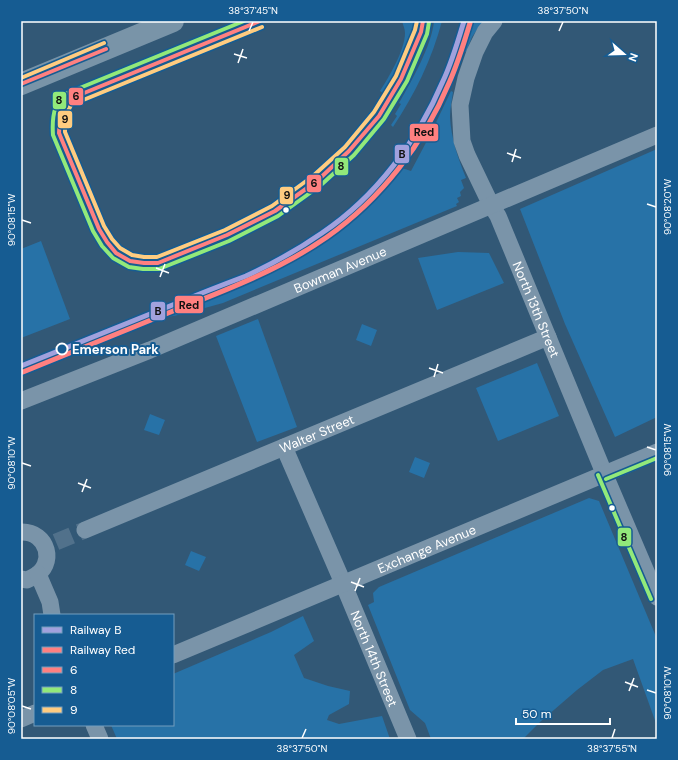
<svg xmlns="http://www.w3.org/2000/svg" width="678" height="760" viewBox="0 0 678 760" font-family="'DM Sans',sans-serif">
	<style>
		.green { fill: #2772a7 }
		.lines { fill: none; stroke-linecap: round; stroke-linejoin: round }
		.minor-tunnel { stroke: #51718b; stroke-width: 17; stroke-dasharray: 17 8; stroke-linecap: butt }
		.minor { stroke: #7a94a9; stroke-width: 17 }
		.major { stroke: #7994a8; stroke-width: 22 }
		.bus-1-casing { stroke: #165c92; stroke-width: 7 }
		.bus-2-casing { stroke: #165c92; stroke-width: 7 }
		.bus-3-casing { stroke: #165c92; stroke-width: 7 }
		.bus-1 { stroke: #ff8080; stroke-width: 4 }
		.bus-2 { stroke: #92e97a; stroke-width: 4 }
		.bus-3 { stroke: #ffcc80; stroke-width: 4 }
		.rail-1-casing { stroke: #165c92; stroke-width: 8 }
		.rail-2-casing { stroke: #165c92; stroke-width: 8 }
		.rail-1 { stroke: #a1a1dd; stroke-width: 5 }
		.rail-2 { stroke: #ff8080; stroke-width: 5 }
		.ticks { fill: none; stroke: #fff; stroke-width: 1.5 }
		.bus-dot { fill: #fff; stroke: #165c92; stroke-width: 1.5 }
		.stop-dot { fill: #165c92; stroke: #fff; stroke-width: 2 }
		.labels { text-anchor: middle; stroke-width: 4; stroke-linejoin: round; paint-order: stroke }
		.street-label { font-size: 13px; fill: #fff; stroke: #165c92 }
		.stop-label { font-size: 13px; font-weight: bold; fill: #fff; stroke: #165c92; text-anchor: start }
		.line-badge { stroke: #165c92; stroke-width: 1.5 }
		.pale-badge-label { font-size: 11px; text-anchor: middle; font-weight: bold; fill: #111 }
		.neatline { fill: none; stroke: #fff; stroke-width: 1.5 }
		.ticks-label { font-size: 10px; text-anchor: middle; fill: #fff }
	</style>
	<rect width="100%" height="100%" fill="#325876"/>
	<path class="green" d="M402 21H414C413 41 394 75 383 93L380 91C389 77 405 50 405 33 405 29 403 25 402 21Z
		M434 21H442C432 59 415 94 393 127L391 125 397 116 395 114 401 104 399 103C411 82 432 45 434 21Z
		M471 21H483L472 37 466 52 464 51Z
		M451 91 453 92C452 100 450 108 450 117 451 138 458 158 466 178L461 180 464 188 460 192 461 196 457 198 459 202 456 204 457 206 312 266 223 303 183 314 153 320V319L201 301 280 265 311 249 336 232 387 188 402 168 411 171 430 135Z
		M657 149V417L615 437 565 324 520 209Z
		M41 241 70 319 21 338V249Z
		M458 252 489 253 504 283 437 310 418 258Z
		M258 319 297 427 257 442 216 336Z
		M362 324 377 330 371 346 356 340Z
		M537 363 559 416 498 441 476 388Z
		M150 414 165 420 159 435 144 430Z
		M415 457 430 463 424 478 409 472Z
		M589 498 599 501 657 639V726L633 659 603 670 577 690 540 722 524 738V739H431L425 723 410 710 368 605 374 602 373 593 379 587Z
		M191 551 206 557 199 571 185 565Z
		M303 616 314 641 294 655 304 678 328 686 350 691 349 704 329 715 327 720 339 724 382 716 390 739H117L111 725H173V674L271 632Z"/>
	<g class="lines">
		<path class="minor-tunnel" d="M56 542 85 530"/>
		<g class="minor">
			<path id="s1" d="M494 21 485 32 475 52 466 78 460 105 462 141 467 155 491 205 498 216 604 473 657 597"/>
			<path id="s2" d="M21 401 150 350 657 135"/>
			<path id="s3" d="M284 447 343 583 408 739"/>
			<path id="s4" d="M85 530 548 337"/>
			<path d="M21 532C48 531 57 565 33 577 31 578 29 579 27 580 25 580 23 579 21 579"/>
			<path d="M38 574 50 602 52 615"/>
			<path id="s5" d="M173 655 657 452"/>
			<path d="M21 719 35 713"/>
			<path d="M94 725 100 739"/>
		</g>
		<path class="major" d="M21 84 173 21"/>
		<g class="bus-1-casing">
			<path id="bus-1" d="M260 21 67 100 60 116 59 133 99 229 107 242 116 253 130 261 144 263H158L227 235 275 211 317 181 349 151 379 116 401 79 421 32 423 21
				M21 84 106 49"/>
		</g>
		<g class="bus-2-casing">
			<path id="bus-2" d="M244 21 65 94C53 103 52 121 53 135L93 231 102 246 113 258 129 267 143 269H159L229 241 278 216 321 185 354 155 384 119 407 81 427 34 429 22
				M598 475 651 599
				M606 479 657 458"/>
		</g>
		<g class="bus-3-casing">
			<path id="bus-3" d="M262 27 71 105 65 117V132L104 226 112 239 120 248 132 255 144 257H157L225 230 272 206 313 176 345 147 374 112 396 76 415 30 417 21
				M21 78 104 43"/>
		</g>
		<use href="#bus-1" class="bus-1"/>
		<use href="#bus-2" class="bus-2"/>
		<use href="#bus-3" class="bus-3"/>
		<g class="rail-1-casing">
			<path id="rail-1" d="M21 366C72 345 124 325 175 304 199 294 222 285 246 276 272 264 299 249 322 233 376 197 418 140 443 81 452 62 458 41 464 21"/>
		</g>
		<g class="rail-2-casing">
			<path id="rail-2" d="M23 372C75 351 126 330 178 309 229 289 281 269 327 237 381 199 424 143 449 83 458 63 464 43 470 23"/>
		</g>
		<use href="#rail-1" class="rail-1"/>
		<use href="#rail-2" class="rail-2"/>
	</g>
	<path class="ticks" d="M249 31 253 22M559 31 563 22M234 54 247 58M238 63 243 49M507 153 521 158M512 162 516 149M647 204 656 207M22 220 31 223M156 268 169 273M160 277 165 264M429 368 443 373M434 377 438 364M647 447 656 450M22 463 31 466M78 483 91 488M82 492 87 479M351 582 364 587M355 591 360 578M625 682 638 687M647 690 656 693M629 691 634 678M22 706 31 709M302 738 306 729M612 738 615 729"/>
	<g class="bus-dot">
		<circle cx="286" cy="210" r="3.5"/>
		<circle cx="612" cy="508" r="3.5"/>
	</g>
	<circle class="stop-dot" cx="62" cy="349" r="5.5"/>
	<g class="labels">
		<g class="street-label">
			<text dy="5" stroke="none"><textPath href="#s2" startOffset="345">Bowman Avenue</textPath></text>
			<text dy="5" stroke="none"><textPath href="#s1" startOffset="312">North 13th Street</textPath></text>
			<text dy="5" stroke="none"><textPath href="#s4" startOffset="251">Walter Street</textPath></text>
			<text dy="5" stroke="none"><textPath href="#s5" startOffset="275">Exchange Avenue</textPath></text>
			<text dy="5" stroke="none"><textPath href="#s3" startOffset="230">North 14th Street</textPath></text>
		</g>
		<g class="stop-label">
			<text x="72" y="354">Emerson Park</text>
		</g>
	</g>
	<g class="line-badge">
		<rect x="68" y="87" width="16" height="19" rx="4" fill="#ff8080"/>
		<rect x="52" y="91" width="15" height="19" rx="4" fill="#92e97a"/>
		<rect x="57" y="110" width="16" height="19" rx="4" fill="#ffcc80"/>
		<rect x="409" y="123" width="30" height="19" rx="4" fill="#ff8080"/>
		<rect x="394" y="144" width="16" height="20" rx="4" fill="#a1a1dd"/>
		<rect x="334" y="157" width="15" height="19" rx="4" fill="#92e97a"/>
		<rect x="306" y="174" width="16" height="19" rx="4" fill="#ff8080"/>
		<rect x="279" y="186" width="15" height="19" rx="4" fill="#ffcc80"/>
		<rect x="174" y="295" width="30" height="19" rx="4" fill="#ff8080"/>
		<rect x="150" y="301" width="16" height="20" rx="4" fill="#a1a1dd"/>
		<rect x="617" y="527" width="15" height="20" rx="4" fill="#92e97a"/>
	</g>
	<g class="pale-badge-label">
		<text x="76" y="100">6</text>
		<text x="59" y="104">8</text>
		<text x="65" y="123">9</text>
		<text x="424" y="136">Red</text>
		<text x="402" y="158">B</text>
		<text x="341" y="170">8</text>
		<text x="314" y="187">6</text>
		<text x="287" y="199">9</text>
		<text x="189" y="309">Red</text>
		<text x="158" y="315">B</text>
		<text x="624" y="541">8</text>
	</g>
	<rect width="678" height="760" fill="none" stroke="#165c92" stroke-width="44"/>
	<rect x="34" y="614" width="140" height="112" fill="#165c92" stroke="#739dbe"/>
	<rect x="42" y="627" width="20" height="6" fill="#a1a1dd" stroke="#739dbe"/>
	<text x="70" y="634" font-size="12" fill="#ffffff">Railway B</text>
	<rect x="42" y="647" width="20" height="6" fill="#ff8080" stroke="#739dbe"/>
	<text x="70" y="654" font-size="12" fill="#ffffff">Railway Red</text>
	<rect x="42" y="667" width="20" height="6" fill="#ff8080" stroke="#739dbe"/>
	<text x="70" y="674" font-size="12" fill="#ffffff">6</text>
	<rect x="42" y="687" width="20" height="6" fill="#92e97a" stroke="#739dbe"/>
	<text x="70" y="694" font-size="12" fill="#ffffff">8</text>
	<rect x="42" y="707" width="20" height="6" fill="#ffcc80" stroke="#739dbe"/>
	<text x="70" y="714" font-size="12" fill="#ffffff">9</text>
	<g transform="translate(624 54) rotate(110)" stroke="#165c92" stroke-width="3" paint-order="stroke">
	<path d="M0-3L7 15L0 10L-7 15Z" fill="#ffffff"/>
	<text y="-6" font-size="11" font-weight="bold" text-anchor="middle" fill="#ffffff">N</text>
	</g>
	<path d="M516 718v6h94v-6" fill="none" stroke="#ffffff" stroke-width="2"/>
	<text x="522" y="718" font-size="12" fill="#ffffff" stroke="#165c92" stroke-width="3" paint-order="stroke">50 m</text>
	<rect x="22" y="22" width="634" height="716" class="neatline"/>
	<g class="ticks-label">
		<text x="253" y="14">38°37'45"N</text>
		<text x="563" y="14">38°37'50"N</text>
		<text transform="translate(667 207) rotate(-90)" y="4">90°08'20"W</text>
		<text transform="translate(11 220) rotate(-90)" y="4">90°08'15"W</text>
		<text transform="translate(667 450) rotate(-90)" y="4">90°08'15"W</text>
		<text transform="translate(11 463) rotate(-90)" y="4">90°08'10"W</text>
		<text transform="translate(667 693) rotate(-90)" y="4">90°08'10"W</text>
		<text transform="translate(11 706) rotate(-90)" y="4">90°08'05"W</text>
		<text x="302" y="752">38°37'50"N</text>
		<text x="612" y="752">38°37'55"N</text>
	</g>
</svg>
